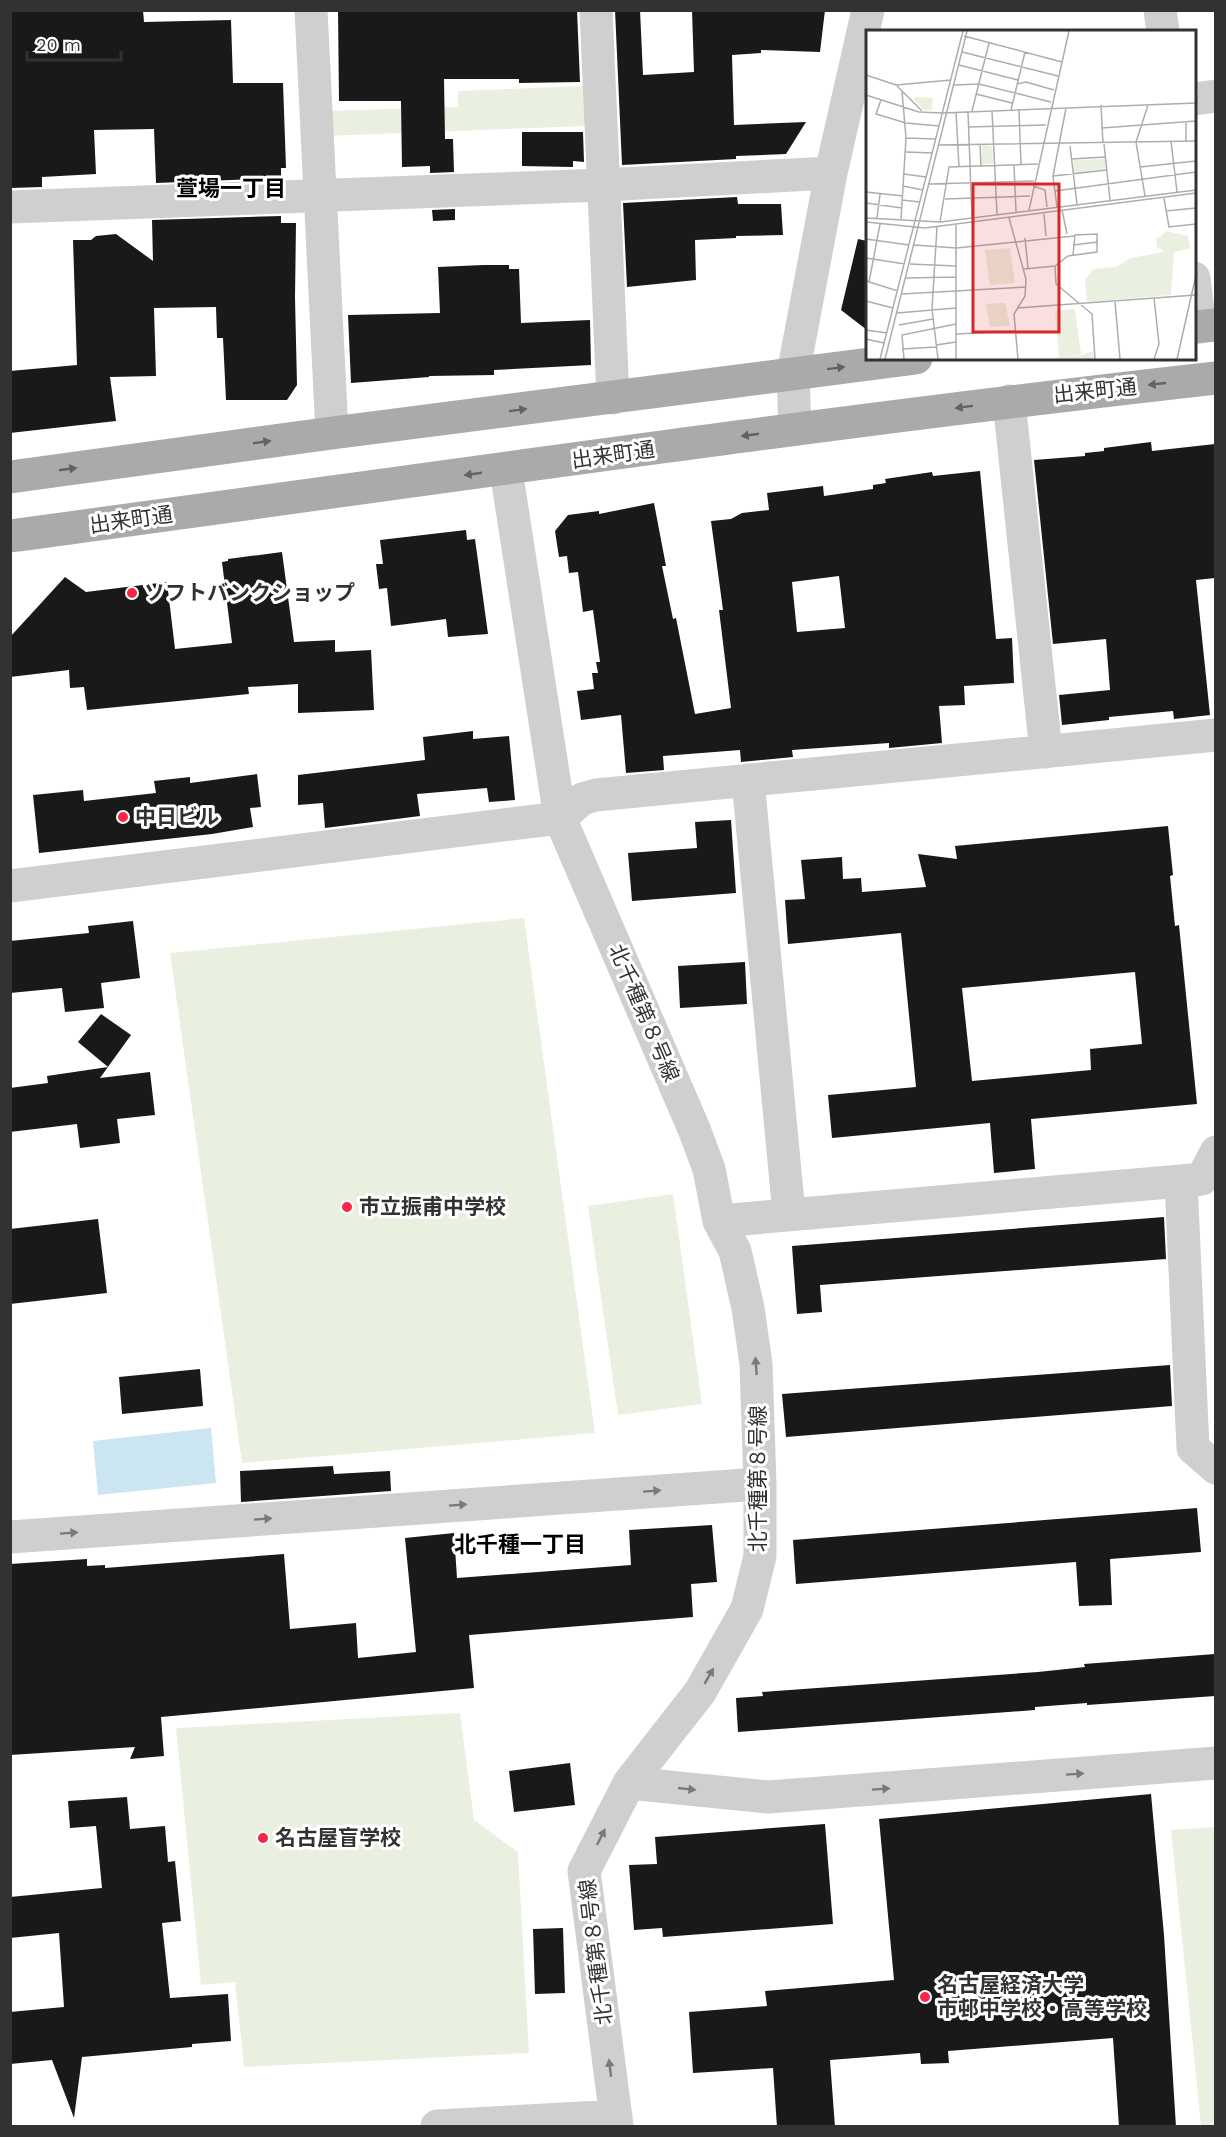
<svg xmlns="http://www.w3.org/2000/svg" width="1226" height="2137" viewBox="0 0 1226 2137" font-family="'Work Sans','Noto Sans JP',sans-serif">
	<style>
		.green { fill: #eaf0e0 }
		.water { fill: #cbe5f1 }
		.building { fill: #191919; fill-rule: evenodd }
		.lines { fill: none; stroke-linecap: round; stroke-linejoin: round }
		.minor { stroke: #cfcfcf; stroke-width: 33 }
		.major { stroke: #aaa; stroke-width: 33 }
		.oneway { fill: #626262 }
		.oneway2 { fill: #797979 }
		.poi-dot { fill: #f72747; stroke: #fff; stroke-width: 2 }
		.labels { text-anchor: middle; stroke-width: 6; stroke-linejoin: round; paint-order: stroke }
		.street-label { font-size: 21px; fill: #323232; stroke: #fff }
		.poi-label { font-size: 21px; font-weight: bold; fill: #323232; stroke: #fff; text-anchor: start }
		.neighbourhood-label { font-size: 22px; font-weight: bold; fill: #000; stroke: #fff }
		.inset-road { fill: none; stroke: #adadad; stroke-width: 1.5 }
		.view { fill: #d62828; fill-opacity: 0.15; stroke: #d62828; stroke-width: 3 }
		.inset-edge { fill: none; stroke: #323232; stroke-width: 3 }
	</style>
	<rect width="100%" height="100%" fill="#fff"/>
	<path class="green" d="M584 86 585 126 325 136 324 111 458 107V91Z
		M524 918 595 1433 242 1463 170 953Z
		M673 1194 702 1404 618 1415 588 1206Z
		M460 1713 474 1820 518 1852 529 2053 244 2067 235 1982 201 1985 176 1728Z
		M1215 1827V2126H1201L1171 1830Z"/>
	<path class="water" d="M211 1428 216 1483 98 1495 93 1441Z"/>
	<path class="building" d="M10 10H143L144 22 231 20 233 83H283L286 168H281V178L156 183 154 129 94 130 96 174 42 177V187L10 188Z
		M338 10H577L580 82 519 83V79H444L445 139H453L454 172 430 173V166L402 167 401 101H339Z
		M615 10H640L643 75 694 72 692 10H825L820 52 761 50V53L732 55 734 125 806 122 786 154 736 156V159L622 165Z
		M522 132H583L584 162 573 161V167L522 166Z
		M737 197 738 204H781L783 235 736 236V238L695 240 696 280 627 287 623 203Z
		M455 209V220L433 221 432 210Z
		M281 216V223H296L295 298 297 385 287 400H226L223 338H217L216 307 154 308 156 376 110 377 116 421 10 433V371L77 365 73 240H91L96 236 116 234 153 261 152 220Z
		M858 239 867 241V330L841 310Z
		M483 265H509V269H519L521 323 590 320 591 365 494 370V375L429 376V377L351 383 348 315 440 313 438 267Z
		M1151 442 1152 451 1215 444V578L1196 580 1210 715 1174 719 1173 711 1109 717V720L1062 725 1059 695 1110 690 1106 639 1053 644 1034 460 1085 456V453L1104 451V448Z
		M980 471 996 639 1012 638 1014 683 964 686 965 705 939 706 942 743 889 748V743L792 750 793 757 741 762 740 750 663 756 664 770 626 773 621 715 581 720 577 691 594 689 592 673H598L596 662H600L593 610 583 612 578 572 569 573 567 556 559 557 555 531 568 515 599 511V514L654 503 666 566H662L673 619 676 618 695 714 731 708 719 610H723L711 521 731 519 742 513 769 510 767 493 823 486 824 496 873 489V485L886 483 885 479 932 472 933 476ZM839 576 845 628 797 632 792 582Z
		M466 530 467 540 475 539 488 634 448 637 446 619 391 626 387 588 379 589 376 564H383L380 540Z
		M282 552 294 642 335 640V652L371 650 374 710 298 713V684L248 687 249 694 87 710 84 687 70 688 69 670 10 677V637L65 577 86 592 167 582 175 649 232 643 222 562 228 561V559Z
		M473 731V739L509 736 515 800 489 802 487 788 417 794 420 816 325 828 323 803 298 805V775L425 760 423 737Z
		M257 774 261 807 250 808 253 827 212 834 39 853 33 795 83 790 84 801 156 793 154 781 190 777V783Z
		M731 820 736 893 632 901 628 853 697 848 695 822Z
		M1168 826 1173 875 1170 876 1175 926 1179 925 1197 1104 1031 1119 1035 1169 994 1173 990 1123 832 1138 828 1095 916 1087 901 933 788 944 785 900 805 899 801 860 842 857 843 879 861 878 862 892 926 887 918 854 957 859 955 846ZM1135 972 1142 1044 1090 1049 1091 1070 972 1081 962 988Z
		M133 921 140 978 101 983 104 1008 65 1012 62 988 10 993V941L89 933 88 926Z
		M745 962 747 1004 680 1008 678 966Z
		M101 1014 131 1035 100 1078 150 1072 155 1115 117 1119 120 1143 80 1148 77 1124 10 1132V1088L48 1083 47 1076 108 1067 78 1042Z
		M1164 1217 1166 1259 820 1285 822 1312 797 1314 792 1246Z
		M98 1219 107 1293 10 1304V1229Z
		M1170 1365 1172 1406 786 1437 782 1394Z
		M200 1369 203 1406 122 1414 119 1377Z
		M333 1466 334 1474 390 1471 391 1491 241 1502 240 1471Z
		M1197 1508 1201 1552 1110 1559 1112 1605 1079 1606 1076 1562 796 1584 793 1540Z
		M712 1525 717 1582 691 1584 693 1617 469 1635 474 1688 161 1717 164 1756 130 1759 135 1747 10 1755V1564L87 1559V1566L105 1565V1568L284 1554 290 1629 356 1623 358 1658 416 1652 405 1538 454 1533 457 1578 631 1565 629 1530Z
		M1215 1654V1696L1087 1705V1703L1035 1707V1710L738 1732 736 1698 763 1696 762 1692 1038 1672 1085 1667 1084 1664Z
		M570 1763 575 1805 514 1812 509 1771Z
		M1151 1794 1164 1935 1176 2127H1119L1113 2038 948 2051 949 2063 921 2064 920 2053 830 2060 835 2127H777L773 2068 693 2073 689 2012 767 2006 765 1991 894 1980 879 1819Z
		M127 1797 130 1829 165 1826 168 1862 175 1861 181 1921 162 1923 170 1998 228 1994 231 2041 192 2044V2047L82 2057 74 2118 52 2060 10 2064V2012L64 2007 59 1933 10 1938V1897L102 1888 96 1826 70 1828 68 1801Z
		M825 1824 833 1924 663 1937 662 1928 634 1930 629 1865 657 1864 655 1837Z
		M563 1928 565 1993 535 1994 533 1929Z"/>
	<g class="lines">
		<path class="minor" d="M311 10 332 433
			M596 10 613 398
			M1160 10 1163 32
			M1194 99 1216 96
			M10 207 603 185 831 173
			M1194 278 1200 327
			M1009 401 1046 752
			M795 429 793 374 831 173 868 10
			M506 470 560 818 694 1129 709 1169 719 1221 735 1251 748 1308 756 1364 760 1484V1556L747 1609 700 1692 629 1783 584 1871 617 2126
			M748 780 789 1214
			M10 886 560 818 582 799 596 795 1216 735
			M1216 1152 1202 1179 1181 1181 1193 1448 1216 1468
			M719 1221 1181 1181
			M10 1537 760 1484
			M629 1783 768 1797 1216 1763
			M437 2126 616 2116"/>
		<path class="major" d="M1194 327 1216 325
			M10 477 332 433 916 358
			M10 536C412 482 813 423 1216 378"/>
	</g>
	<defs><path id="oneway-solid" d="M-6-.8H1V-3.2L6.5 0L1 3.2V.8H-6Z" transform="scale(1.5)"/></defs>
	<g class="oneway">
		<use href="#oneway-solid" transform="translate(836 368) rotate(-7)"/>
		<use href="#oneway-solid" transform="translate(1157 384) rotate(174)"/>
		<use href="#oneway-solid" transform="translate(964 407) rotate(173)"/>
		<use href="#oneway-solid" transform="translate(518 410) rotate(-7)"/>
		<use href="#oneway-solid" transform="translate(750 435) rotate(172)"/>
		<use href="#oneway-solid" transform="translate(262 442) rotate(-8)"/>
		<use href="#oneway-solid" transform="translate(68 469) rotate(-8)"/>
		<use href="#oneway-solid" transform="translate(473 474) rotate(172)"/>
	</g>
	<g class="oneway2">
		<use href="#oneway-solid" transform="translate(756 1366) rotate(-94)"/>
		<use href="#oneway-solid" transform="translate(652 1491) rotate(-4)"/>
		<use href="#oneway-solid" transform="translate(458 1505) rotate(-4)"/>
		<use href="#oneway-solid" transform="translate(263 1519) rotate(-4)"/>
		<use href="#oneway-solid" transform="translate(69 1533) rotate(-4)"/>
		<use href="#oneway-solid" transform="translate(709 1676) rotate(-60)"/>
		<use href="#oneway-solid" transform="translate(1075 1774) rotate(-4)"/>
		<use href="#oneway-solid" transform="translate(687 1789) rotate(6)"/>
		<use href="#oneway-solid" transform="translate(881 1789) rotate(-4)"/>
		<use href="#oneway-solid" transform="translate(601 1837) rotate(-63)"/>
		<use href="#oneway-solid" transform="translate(610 2068) rotate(-97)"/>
	</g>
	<g class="poi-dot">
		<circle cx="132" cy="593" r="6"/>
		<circle cx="123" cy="817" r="6"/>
		<circle cx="347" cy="1207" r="6"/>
		<circle cx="263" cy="1838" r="6"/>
		<circle cx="925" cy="1997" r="6"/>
	</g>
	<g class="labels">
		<g class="street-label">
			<text transform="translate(1095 391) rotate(-6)" y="7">出来町通</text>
			<text transform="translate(613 455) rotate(-8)" y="7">出来町通</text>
			<text transform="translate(131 520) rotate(-8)" y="7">出来町通</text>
			<text transform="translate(644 1013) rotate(67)" y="7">北千種第８号線</text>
			<text transform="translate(758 1479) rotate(-90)" y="7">北千種第８号線</text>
			<text transform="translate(596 1952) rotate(-97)" y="7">北千種第８号線</text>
		</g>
		<g class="poi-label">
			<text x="144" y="600">ソフトバンクショップ</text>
			<text x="135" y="824">中日ビル</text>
			<text x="359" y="1214">市立振甫中学校</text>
			<text x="275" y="1845">名古屋盲学校</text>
			<text x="937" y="1992">名古屋経済大学<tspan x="937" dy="24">市邨中学校・高等学校</tspan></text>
		</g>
		<g class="neighbourhood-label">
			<text x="231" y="196">萱場一丁目</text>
			<text x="520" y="1552">北千種一丁目</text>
		</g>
	</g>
	<g transform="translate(866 30)">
		<rect width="330" height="330" fill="#fff"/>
		<path d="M50 67 67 68 66 80H58L47 69ZM116 115 126 116 127 134H116ZM239 129 240 139 208 143 207 130ZM300 201 322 206 324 218 330 217 308 222 305 265 221 272 219 250 227 239 250 237 265 228 298 222 293 217 292 222 290 206 292 209ZM144 218 149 253 124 255 119 220ZM139 273 144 296 124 297 120 274ZM209 279 215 324 205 326 216 325 227 321 228 329H190L193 327 189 281Z" fill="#eaf0e0"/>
		<path class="inset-road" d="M98 6 196 32M96 22 192 46M93 35 152 50M0 45 30 55 85 50M151 54 160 52 188 60M88 55 113 54 185 72M31 56 56 81M110 64 146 73M0 65 53 82 77 83 330 73M15 70 10 84 40 93 73 96M235 75 237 114M145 80 159 22M153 80 155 135M106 81 123 13M126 81 131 184M90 82 93 137M102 82 106 187M320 91V111M102 97 180 95M236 98 330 91M40 108 70 109M305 111 311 162M114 114 115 136M238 114 244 170M72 115 330 111M204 116 211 174M40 122 66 123M205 129 239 127M148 135 150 182M274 137 330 131M38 144 60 147M187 146 241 140M63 154 168 151M37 156 57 160M167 156 179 160 181 177M189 161 330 142M0 162 37 166M279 166 270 112 282 75M298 168 303 197 330 194M79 169 164 166M36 170 54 172M0 173 36 178M191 177 187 146 200 78M163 180 203 1M196 180 201 204M300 181 330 178M178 184 180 206M0 188 74 192 330 160M11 188 14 164M143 188 160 249 159 266 148 284 152 329M35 190 40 108 36 61M0 192 59 198 330 163M74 192 83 137 172 134M71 197 66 279 72 329M159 208 162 238M0 209 43 215M48 215 90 218 208 206M207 215 232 212M207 225 209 205 231 204V222L202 226 189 236 190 254 226 284 229 329M0 228 39 234M44 234 90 236M158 239 189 236M39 248 90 247M0 251 32 261M3 252 14 194M36 264 160 257M288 268 293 314 288 329M0 271 27 278M249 272 254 329M151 278 330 265M31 283 90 278M33 295 67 289M0 300 21 303M90 304 150 301M0 309 18 313M70 315 90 312M36 319 70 317M14 329 97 1M19 329 101 1M38 329 36 305 90 294M90 329V194M311 329 330 245"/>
		<path class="view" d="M107 154H193V302H107Z"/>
		<rect width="330" height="330" class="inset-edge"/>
	</g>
	<rect width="1226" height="2137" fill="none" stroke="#323232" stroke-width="24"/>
	<path d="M27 51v9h94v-9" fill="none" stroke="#323232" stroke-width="3"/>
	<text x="36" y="51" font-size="18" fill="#323232" stroke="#ffffff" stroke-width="4.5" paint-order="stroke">20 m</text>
</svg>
